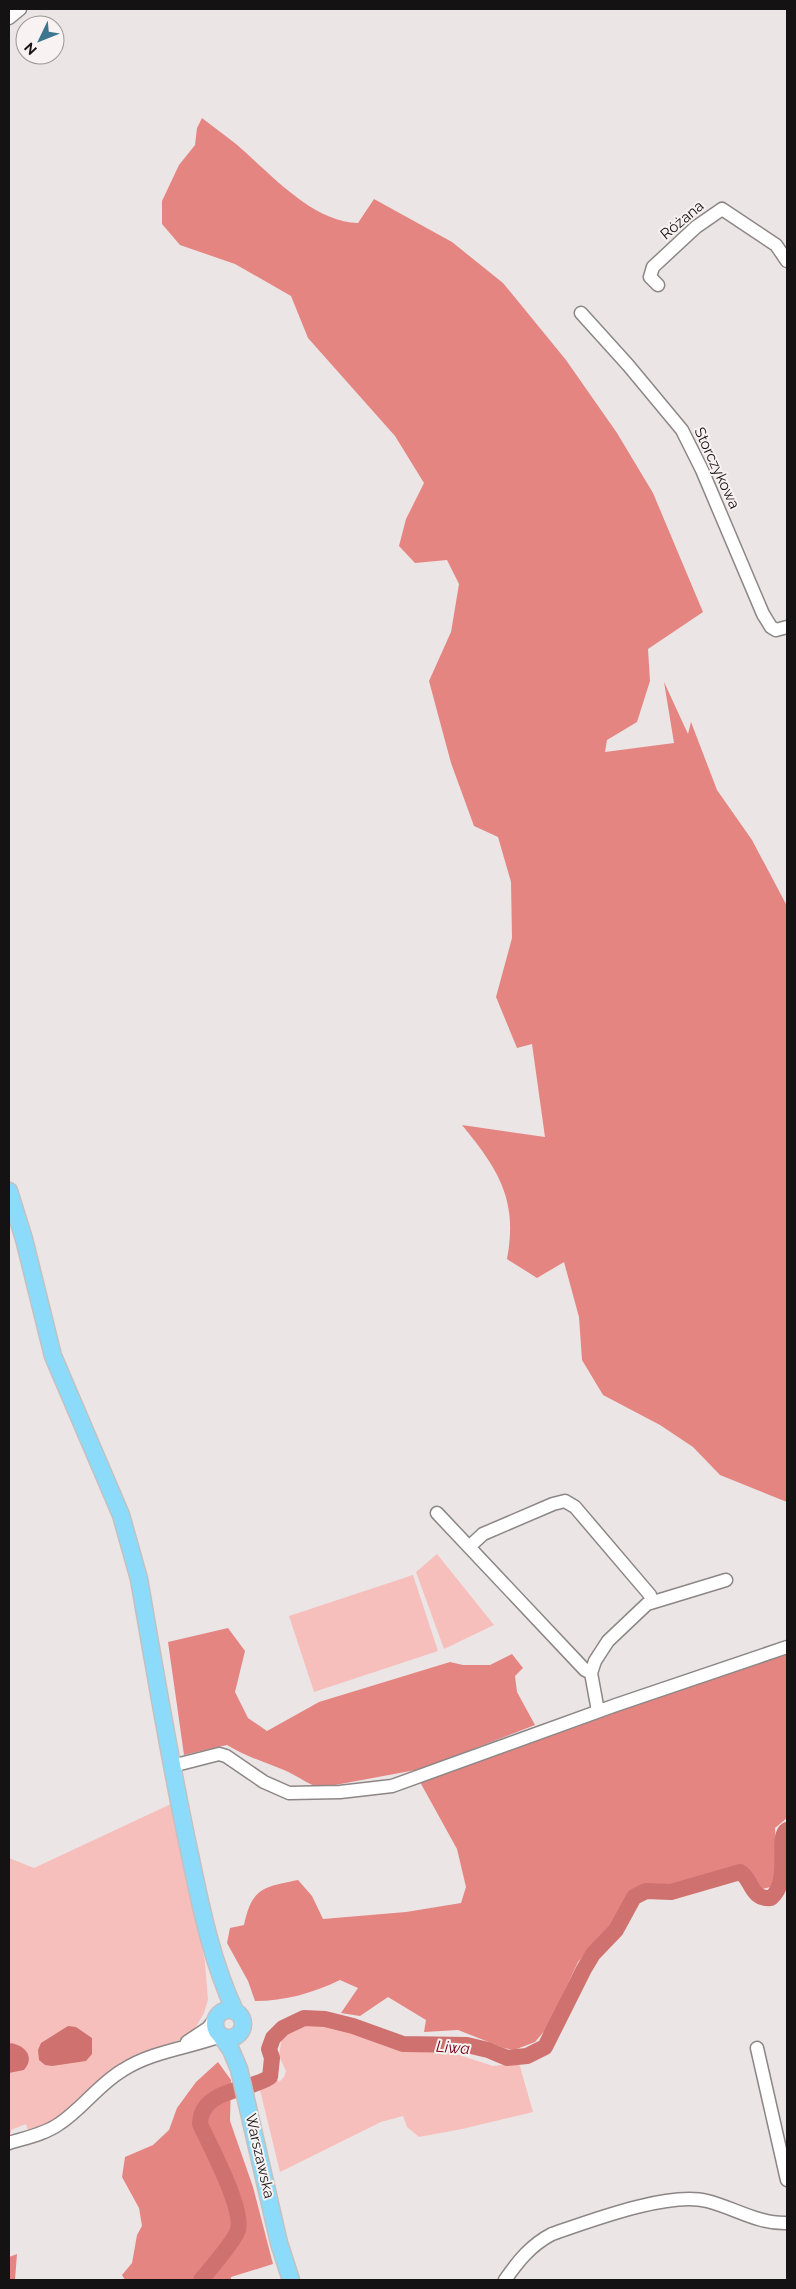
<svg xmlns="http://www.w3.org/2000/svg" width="796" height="2289" viewBox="0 0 796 2289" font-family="Raleway,sans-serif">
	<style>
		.green { fill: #f7bfbc }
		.forest { fill: #e58582 }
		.water { fill: #cf726f }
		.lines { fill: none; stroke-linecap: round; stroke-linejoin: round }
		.river { stroke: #cf726f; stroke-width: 16 }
		.minor-casing { stroke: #8c8786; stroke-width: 15 }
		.major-casing { stroke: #c2c1c1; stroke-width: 19 }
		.minor { stroke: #fff; stroke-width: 12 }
		.major { stroke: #8cdbfb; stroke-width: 16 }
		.labels { text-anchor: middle; stroke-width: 4; stroke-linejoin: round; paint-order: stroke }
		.street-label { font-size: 15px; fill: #141212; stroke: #f8f2f2 }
		.water-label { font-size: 16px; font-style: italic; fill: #790015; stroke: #f8f2f2 }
	</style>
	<rect width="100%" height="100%" fill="#ebe5e5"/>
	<path class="green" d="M437 1554 494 1625 444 1649 416 1572Z
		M413 1575 438 1651 314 1692 289 1616Z
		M173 1803 205 1962 208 2000 204 2013 191 2035 125 2062 62 2116 29 2133 26 2124 11 2130V2133H9V1858L34 1868Z
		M303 2023 332 2024 386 2041 400 2049 453 2053 493 2066 519 2063 533 2112 462 2129 419 2137 407 2127 403 2116 381 2122 280 2172 259 2086 275 2077 279 2082 284 2077 286 2071 279 2056 282 2037Z"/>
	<path class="forest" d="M202 118C213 127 225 135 236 144 269 172 312 222 358 223L374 199 452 242 503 283 566 360 617 433 653 493 703 612 648 649 650 681 637 722 607 740 605 752 674 743 664 682 688 734 691 722 717 790 752 840 787 906V1502L720 1475 693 1447 660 1425 603 1395 582 1360 579 1317 564 1262 537 1278 507 1259C518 1200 499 1170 462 1125L545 1137 532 1044 517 1048 496 997 512 938 511 882 498 837 474 826 451 763 429 681 451 632 459 584 447 560 415 563 399 546 406 519 424 483 395 436 308 338 291 296 235 264 180 245 162 224V201L179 165 195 145 197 128Z
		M228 1628 245 1651 235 1692 248 1718 267 1731 319 1702 450 1662 463 1665H490L512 1654 523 1668 515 1676 517 1692 535 1725 421 1769 319 1788C306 1783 296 1775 284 1770 264 1762 245 1756 227 1745L184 1755 168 1642Z
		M787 1650V1818L775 1828 777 1870 771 1887 762 1889 748 1868 710 1874 676 1884 646 1886 622 1905 614 1924 600 1936 578 1962 547 2028 535 2042 514 2050 504 2048 458 2030 424 2032 426 2020 388 1997 360 2016 341 2013 358 1988 340 1980C313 1993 285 2001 255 2001L248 1981 227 1943 230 1928 244 1925C252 1888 263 1887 298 1880L312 1896 323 1919 406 1912 461 1903 466 1887 457 1849 420 1782Z
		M218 2062 231 2080 230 2121 253 2187 273 2264 231 2277V2280H125L122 2275 132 2263 137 2235 142 2226 139 2208 122 2177 125 2157 153 2145 169 2130 177 2108 196 2082Z
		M17 2254 15 2280H9V2257Z"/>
	<path class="water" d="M68 2026 76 2027 92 2038V2054L86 2061 52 2066 45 2065 39 2060 38 2050 41 2043Z
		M11 2043C26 2046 35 2057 24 2070L9 2073V2045Z"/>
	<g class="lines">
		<path class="river" d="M201 2280C210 2269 234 2242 238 2230 244 2209 210 2146 200 2124 201 2088 248 2092 270 2077L272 2058 269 2049 273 2038 283 2028 304 2018 325 2019 353 2026 403 2044 467 2045 488 2050 507 2058 527 2056 545 2047 584 1969 593 1954 616 1930 634 1897 646 1891 671 1892 740 1872C752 1878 750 1900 771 1898 792 1880 775 1838 787 1830"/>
		<g class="minor-casing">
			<path id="minor" d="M9 18 20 9
				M658 285 650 277 653 267 696 227 722 209 776 245 787 261
				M581 313 628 365 682 430 702 470 763 614 771 627 776 630 787 627
				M437 1513 585 1670 591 1673
				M469 1547 483 1534 553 1504 565 1501 575 1507 650 1595 653 1602
				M598 1711 591 1673 595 1661 608 1641 647 1604 726 1580
				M172 1766 219 1754 226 1756 264 1782 289 1793 340 1792 392 1786 616 1705 787 1647
				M187 2042 208 2028 216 2018
				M757 2048 787 2180
				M9 2143C25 2138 45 2134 59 2124 82 2109 99 2084 123 2070 153 2051 189 2048 221 2036
				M505 2280C518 2261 531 2245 552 2234 590 2221 669 2191 707 2201 735 2208 758 2224 787 2223"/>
		</g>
		<g class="major-casing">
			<path id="major" d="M9 1191 24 1239 53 1356 121 1515 139 1579C155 1671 170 1763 190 1855 201 1908 212 1962 235 2011
				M215 2024a14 14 0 1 1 28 0a14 14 0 1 1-28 0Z
				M221 2036 231 2050 239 2069 279 2243 291 2280"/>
		</g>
		<use href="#minor" class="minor"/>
		<use href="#major" class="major"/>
	</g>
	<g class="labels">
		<g class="street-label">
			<text transform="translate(682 220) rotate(-40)" y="5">Różana</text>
			<text transform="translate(717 468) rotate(65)" y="5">Storczykowa</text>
			<text transform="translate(260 2156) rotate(77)" y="5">Warszawska</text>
		</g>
		<g class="water-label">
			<text transform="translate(453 2047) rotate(4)" y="6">Liwa</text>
		</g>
	</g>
	<rect width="796" height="2289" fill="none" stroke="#141212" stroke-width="20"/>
	<g transform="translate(40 40) rotate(227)"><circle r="24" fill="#f8f2f2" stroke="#9d9898"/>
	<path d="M0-4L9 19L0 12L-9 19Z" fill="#3b758e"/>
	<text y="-8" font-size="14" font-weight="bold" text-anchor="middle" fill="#141212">N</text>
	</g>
</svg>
